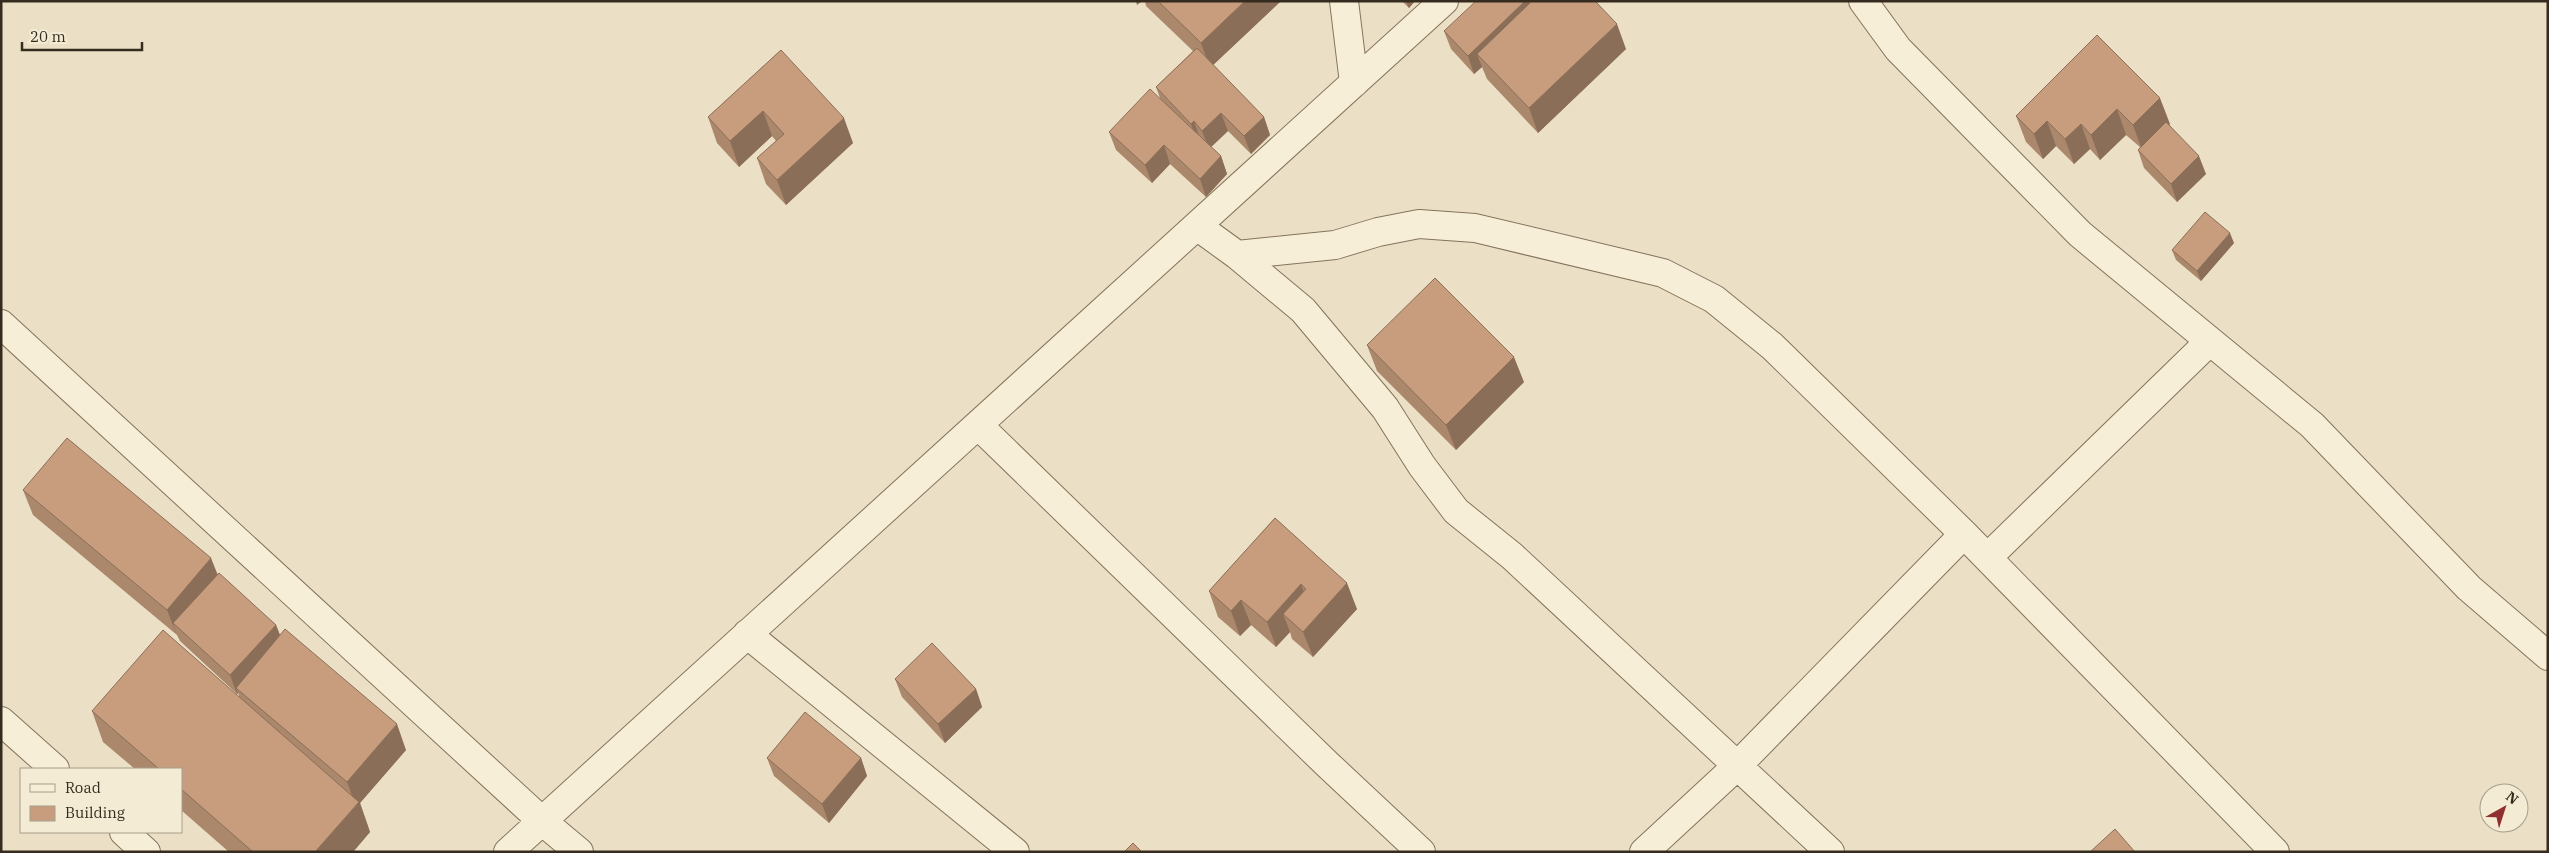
<svg xmlns="http://www.w3.org/2000/svg" width="2549" height="853" viewBox="0 0 2549 853" font-family="'IBM Plex Serif',serif">
	<style>
		.lines { fill: none; stroke-linecap: round; stroke-linejoin: round }
		.minor-casing { stroke: #85735c; stroke-width: 30 }
		.minor { stroke: #f7eed8; stroke-width: 28 }
		.wall { fill: #ab876c }
		.shaded-wall { fill: #8b6e58 }
		.building { fill: #c79d7e; stroke: #8b6e58 }
	</style>
	<rect width="100%" height="100%" fill="#ebe0c5"/>
	<g class="lines">
		<g class="minor-casing">
			<path id="minor" d="M1344 1 1354 83
				M1863 1 1898 49 2080 234 2312 425 2469 588 2548 656
				M1197 226 1237 255 1303 310 1385 408 1422 466 1456 511 1512 556 1830 852
				M1237 255 1335 245 1378 232 1419 224 1475 228 1663 273 1714 299 1772 346 1964 534 2275 852
				M1 324 542 821 579 852
				M978 425 1327 764 1421 852
				M1988 557 2210 341
				M747 634 1015 852
				M1 721 55 769
				M124 832 146 852
				M508 852 1444 1
				M1644 852 1737 766 1964 534"/>
		</g>
		<use href="#minor" class="minor"/>
	</g>
	<path class="wall" d="M1145 1H1281L1213 65 1264 117 1270 135 1251 154 1228 131 1211 147 1221 156 1227 174 1206 197 1170 164 1152 183 1116 150 1109 132 1160 98 1156 87 1193 51 1146 6Z
		M1402 1H1415L1409 8Z
		M1530 4 1626 49 1538 133 1487 79 1482 67 1474 74 1451 49 1444 31Z
		M2097 35 2170 124H2169L2206 174 2177 202 2144 168 2138 150 2140 147 2126 135 2100 160 2090 149 2074 164 2056 146 2043 159 2026 142 2016 116Z
		M781 50 853 143 786 205 766 184 757 158 776 141 772 136 739 167 717 143 708 117Z
		M2234 243 2201 281 2176 260 2172 250Z
		M1367 345 1524 382 1456 450 1377 371Z
		M23 490 217 574 276 625 280 635 406 750 360 803 370 832 353 852H229L181 810V769H135L103 742 92 711 239 696 238 693 237 694 180 641 177 635 33 515Z
		M1275 518 1357 609 1313 657 1292 639 1290 632 1276 647 1251 625 1240 636 1218 617 1209 591Z
		M895 679 976 689 982 707 945 743 902 697Z
		M767 758H861L867 776 829 823 774 776Z"/>
	<path class="shaded-wall" d="M1136 1H1142L1137 5Z
		M1245 1H1281L1210 68 1201 43Z
		M1406 1H1415L1409 8Z
		M1525 1H1529L1535 17 1477 54 1482 67 1474 74 1468 56Z
		M1617 24 1626 49 1538 133 1529 108Z
		M2160 98 2170 124 2142 150 2133 125Z
		M2117 109 2126 135 2100 160 2091 135Z
		M763 111 772 136 739 167 730 141Z
		M1221 113 1228 131 1209 149 1202 131Z
		M1264 117 1270 135 1251 154 1244 136Z
		M844 118 853 143 786 205 777 180Z
		M1194 121 1200 139 1197 142 1191 124Z
		M2047 121 2056 146 2043 159 2034 134Z
		M2081 124 2090 149 2074 164 2065 139Z
		M1164 145 1170 164 1152 183 1145 165Z
		M1221 156 1227 174 1206 197 1200 179Z
		M2199 156 2206 174 2177 202 2171 184Z
		M2230 233 2234 243 2201 281 2197 271Z
		M1514 357 1524 382 1456 450 1446 425Z
		M211 558 221 583 173 623 177 635 167 610Z
		M1347 583 1357 609 1313 657 1303 632Z
		M1301 584 1310 609 1283 614 1290 632 1276 647 1267 622Z
		M1241 600 1251 625 1240 636 1231 611Z
		M276 625 283 643 236 688 238 693 237 694 230 675Z
		M976 689 982 707 945 743 938 724Z
		M397 724 406 750 360 803 370 832 353 852H315L356 806 347 782Z
		M861 758 867 776 829 823 822 804Z"/>
	<path class="building" d="M1158 1H1245L1201 43Z
		M1476 1H1525L1468 56 1444 31Z
		M1532 1H1595L1617 24 1529 108 1477 54Z
		M2097 35 2160 98 2133 125 2117 109 2091 135 2081 124 2065 139 2047 121 2034 134 2016 116Z
		M1197 48 1264 117 1244 136 1221 113 1202 131 1194 121 1191 124 1156 87Z
		M781 50 844 118 777 180 757 158 784 134 763 111 730 141 708 117Z
		M1150 89 1221 156 1200 179 1164 145 1145 165 1109 132Z
		M2166 122 2199 156 2171 184 2138 150Z
		M2205 212 2230 233 2197 271 2172 250Z
		M1435 278 1514 357 1446 425 1367 345Z
		M67 438 211 558 167 610 23 490Z
		M1275 518 1347 583 1303 632 1283 614 1306 589 1301 584 1267 622 1241 600 1231 611 1209 591Z
		M219 573 276 625 230 675 173 623Z
		M285 629 397 724 347 782 236 688Z
		M163 630 359 802 315 852H253L181 789V769H159L92 711Z
		M932 643 976 689 938 724 895 679Z
		M805 712 861 758 822 804 767 758Z
		M2115 829 2135 852H2090Z
		M1133 843 1142 852H1124Z"/>
	<rect width="2549" height="853" fill="none" stroke="#362b1f" stroke-width="5"/>
	<rect x="20" y="768" width="162" height="65" fill="#f3ebd4" stroke="#a79e8c"/>
	<rect x="30" y="784" width="25" height="8" fill="#f7eed8" stroke="#a79e8c"/>
	<text x="65" y="793" font-size="15" fill="#362b1f">Road</text>
	<rect x="30" y="806" width="25" height="15" fill="#c79d7e" stroke="#a79e8c"/>
	<text x="65" y="818" font-size="15" fill="#362b1f">Building</text>
	<g transform="translate(2504 808) rotate(39)"><circle r="24" fill="#f3ebd4" stroke="#a79e8c"/>
	<path d="M0-4L9 19L0 12L-9 19Z" fill="#903130"/>
	<text y="-8" font-size="14" font-weight="bold" text-anchor="middle" fill="#362b1f">N</text>
	</g>
	<path d="M22 42v8h120v-8" fill="none" stroke="#362b1f" stroke-width="2.5"/>
	<text x="30" y="42" font-size="15" fill="#362b1f" stroke="#f3ebd4" stroke-width="4" paint-order="stroke">20 m</text>
</svg>
